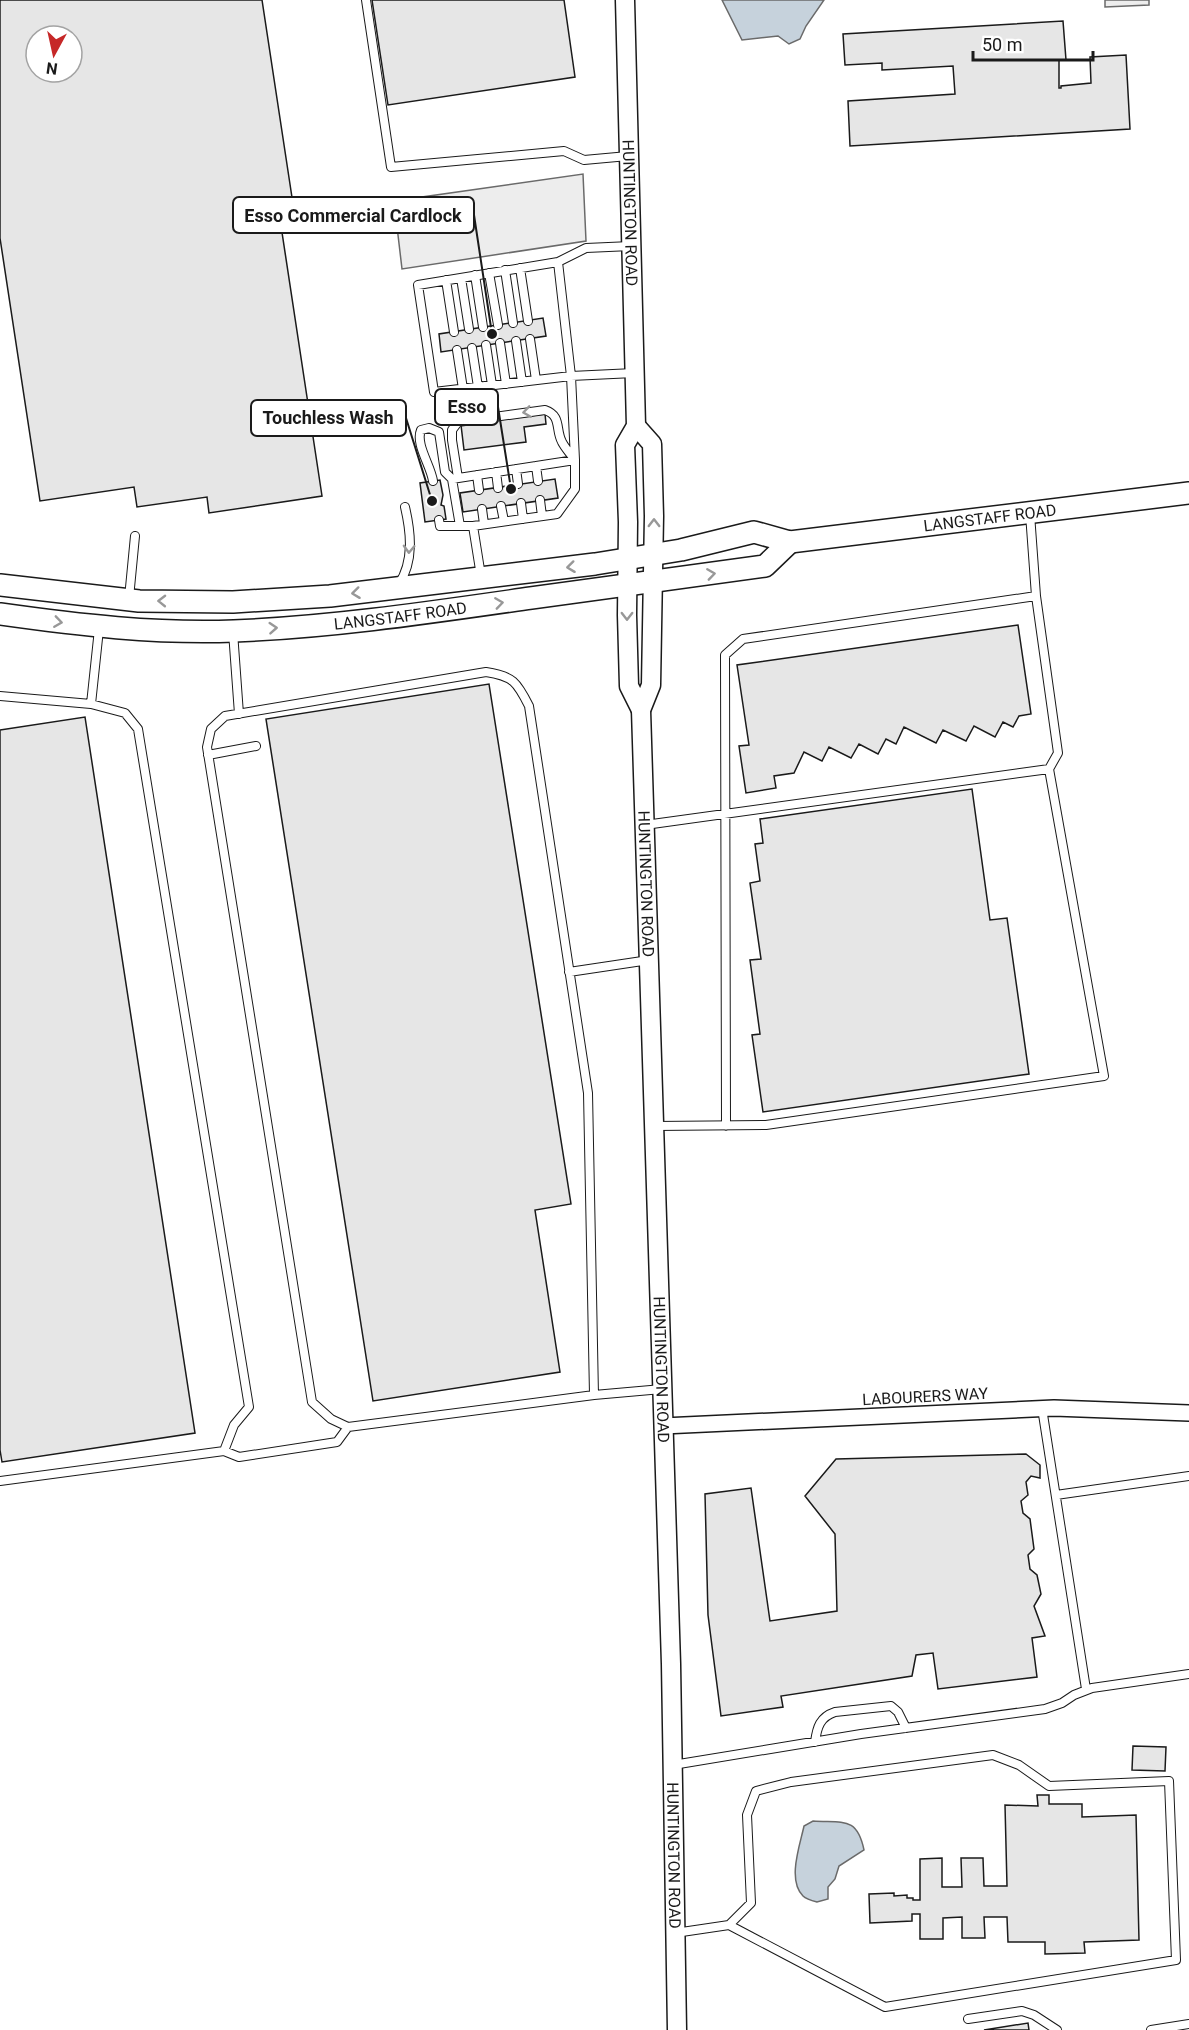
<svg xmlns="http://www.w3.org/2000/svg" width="1189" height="2030" viewBox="0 0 1189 2030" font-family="Roboto,sans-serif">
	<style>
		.parking { fill: #ededed; stroke: #6a6a6a; stroke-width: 1.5 }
		.water { fill: #c6d2dc; stroke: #6a6a6a; stroke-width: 1.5 }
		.building { fill: #e6e6e6; stroke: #1a1a1a; stroke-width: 1.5; fill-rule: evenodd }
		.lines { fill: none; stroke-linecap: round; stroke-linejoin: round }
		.service-casing { stroke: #1a1a1a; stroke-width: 10 }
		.minor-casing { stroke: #1a1a1a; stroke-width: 18 }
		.tertiary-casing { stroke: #1a1a1a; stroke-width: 21 }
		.secondary-casing { stroke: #1a1a1a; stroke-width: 24 }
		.service { stroke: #fff; stroke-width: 8 }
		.minor { stroke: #fff; stroke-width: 15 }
		.tertiary { stroke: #fff; stroke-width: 18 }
		.secondary { stroke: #fff; stroke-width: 21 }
		.oneway { stroke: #989898 }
		.labels { text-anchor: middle; stroke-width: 4.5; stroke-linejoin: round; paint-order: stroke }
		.street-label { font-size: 16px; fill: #1a1a1a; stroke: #fff }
		.leader { fill: none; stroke: #1a1a1a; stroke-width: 2 }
		.callout-dot { fill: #1a1a1a; stroke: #fff; stroke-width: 2 }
		.callout { fill: #fff; stroke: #1a1a1a; stroke-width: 2 }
		.callout-label { font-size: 18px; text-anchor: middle; font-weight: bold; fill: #1a1a1a }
	</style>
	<rect width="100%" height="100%" fill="#fff"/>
	<path class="parking" d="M1105 0H1149V5L1105 7Z
		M583 174 586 241 402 269 394 201Z"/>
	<path class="water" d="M722 0H824L806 26 800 39 789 44 778 36 742 40Z
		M813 1821C843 1823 857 1816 864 1850L839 1866 835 1879 828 1887V1899L817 1902C813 1901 806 1899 803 1896 787 1880 800 1845 804 1826Z"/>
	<path class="building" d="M0 0H262L293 204 278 206 322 496 209 513 207 497 137 507 134 487 40 501 0 238ZM36 36H72V72H36Z
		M372 0H564L575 77 388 105Z
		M1063 21 1066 60H1059V88H1061V86L1091 83 1090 57 1126 55 1130 129 850 146 848 101 955 94 953 66 882 70V63L845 65 843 34Z
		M543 318 546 336 441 352 439 334Z
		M545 414 546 424 524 427 526 442 464 450 461 425Z
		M555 479 558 498 463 512 460 493Z
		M440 480 443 495 441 505 444 506 446 519 425 522 420 483Z
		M1018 625 1031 714 1019 716 1013 727 1003 722 995 737 974 726 966 741 943 730 936 743 904 727 896 744 886 739 878 754 859 744 851 758 829 747 822 761 804 752 794 773 774 776 776 788 746 793 739 746 749 745 737 665Z
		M489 684 571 1204 535 1210 560 1372 373 1401 266 719Z
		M85 717 195 1433 2 1462 0 1450V730Z
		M972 789 990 920 1007 918 1029 1074 763 1112 752 1035 760 1034 750 960 761 959 750 883 760 881 755 844 763 843 760 819Z
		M1026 1454 1040 1465V1478L1031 1476 1026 1482 1028 1495 1021 1501 1023 1513 1030 1519 1034 1549 1028 1555 1030 1569 1037 1575 1041 1594 1034 1606 1045 1636 1032 1638 1037 1677 938 1689 933 1653 916 1655 912 1676 781 1696 783 1707 721 1716 708 1615 705 1494 751 1488 770 1621 837 1611 835 1534 805 1496 836 1459Z
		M1133 1746 1166 1747 1165 1771 1132 1770Z
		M1037 1795H1049V1804H1082V1817L1136 1815 1139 1940 1084 1942 1085 1953 1045 1954V1942H1008L1007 1917H984L985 1938H962V1917L943 1918V1939H920V1914H912V1921L870 1923 869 1894 894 1893V1896L907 1895V1898H913V1900H920V1859L942 1858V1887H962L961 1858H983L984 1886H1007L1005 1805 1038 1806Z
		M1028 2023 1029 2030H984Z"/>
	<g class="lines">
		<g class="service-casing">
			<path id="service" d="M366 0 391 167 564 151 584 160 628 156
				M558 262 586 248 631 246
				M520 268 528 321
				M505 270 513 323
				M489 273 498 325
				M475 275 483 327
				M461 278 469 329
				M446 280 454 332
				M530 339 536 380
				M516 341 522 382
				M500 343 506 384
				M486 345 492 385
				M472 348 478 387
				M457 350 463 389
				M575 460 571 376 558 262 418 285 434 392 571 376 634 373
				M536 466 538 481
				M516 469 518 484
				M496 472 498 488
				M477 475 479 490
				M458 478 452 440V430L458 422 545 410C562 416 555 429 562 442 565 448 570 453 574 459
				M433 481C431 466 415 444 421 430L429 428 439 432 445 472 452 479
				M540 500 542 516
				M521 503 523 519
				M501 506 504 521
				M482 509 484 524
				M439 520 440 526H460
				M473 526H460L452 479 575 460V489L557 514 473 526 481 576
				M399 584C414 561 411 533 405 507
				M129 598 135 536
				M233 632 239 714
				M0 696 91 704 99 629
				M91 704 125 713 138 729 249 1407 234 1425 224 1451
				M208 755 256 746
				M645 825 1049 769 1058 753 1036 596 1030 514
				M569 972 649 960
				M655 1126 766 1125 1104 1076 1049 769
				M726 1126 725 655 743 639 1036 596
				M1042 1408 1086 1689
				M348 1427 331 1419 312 1402 207 747 211 729 225 716 486 672C513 676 517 682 529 706L588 1093 594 1395
				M0 1481 224 1451 239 1457 337 1442 348 1427 594 1395 662 1389
				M1056 1495 1189 1476
				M815 1742C817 1727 820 1717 835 1712L891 1706 898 1712 906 1728
				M673 1765 861 1734 1045 1709 1062 1703 1074 1695 1092 1688 1189 1674
				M675 1933 729 1925 751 1903 747 1815 756 1791 791 1782 993 1755 1019 1765 1049 1786 1169 1781 1176 1960 885 2007 729 1925
				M968 2019 1022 2011 1034 2015 1057 2030
				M1151 2030 1189 2024"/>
		</g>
		<g class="minor-casing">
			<path id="minor" d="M663 1426 1054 1408 1189 1413"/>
		</g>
		<g class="tertiary-casing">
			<g id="tertiary">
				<path id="s1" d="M625 0 636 426 625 445 628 522 627 615 629 686 641 710"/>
				<path id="s2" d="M636 426 652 444 654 516 651 685 641 710 671 1664 677 2030"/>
			</g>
		</g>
		<g class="secondary-casing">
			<g id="secondary">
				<path id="s3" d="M0 585 139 601 233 602 330 596 595 564 681 550 754 532 790 542 1189 493"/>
				<path id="s4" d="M0 614C78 625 156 634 234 631 334 627 433 612 531 598 609 587 687 577 765 566L790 542"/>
			</g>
		</g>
		<use href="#service" class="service"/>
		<use href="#minor" class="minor"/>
		<use href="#tertiary" class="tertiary"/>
		<use href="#secondary" class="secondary"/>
	</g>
	<defs><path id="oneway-chevron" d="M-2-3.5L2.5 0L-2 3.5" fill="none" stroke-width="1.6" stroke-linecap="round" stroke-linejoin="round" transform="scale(1.5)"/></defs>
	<g class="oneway">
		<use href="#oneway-chevron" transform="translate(527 412) rotate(172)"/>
		<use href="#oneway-chevron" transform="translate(654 523) rotate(-90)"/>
		<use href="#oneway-chevron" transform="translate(409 549) rotate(92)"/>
		<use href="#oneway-chevron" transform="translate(571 567) rotate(173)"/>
		<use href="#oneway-chevron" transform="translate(711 574) rotate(-8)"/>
		<use href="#oneway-chevron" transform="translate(356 593) rotate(173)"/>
		<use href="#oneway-chevron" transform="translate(162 601) rotate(-179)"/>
		<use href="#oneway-chevron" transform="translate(499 603) rotate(-8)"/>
		<use href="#oneway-chevron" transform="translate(627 616) rotate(90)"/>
		<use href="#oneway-chevron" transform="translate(58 622) rotate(8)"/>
		<use href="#oneway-chevron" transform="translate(273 628) rotate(-4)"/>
	</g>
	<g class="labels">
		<g class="street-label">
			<text dy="6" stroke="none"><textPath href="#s1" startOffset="213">HUNTINGTON ROAD</textPath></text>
			<text dy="6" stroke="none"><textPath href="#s3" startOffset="999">LANGSTAFF ROAD</textPath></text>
			<text dy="6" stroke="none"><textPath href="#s4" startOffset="402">LANGSTAFF ROAD</textPath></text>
			<text dy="6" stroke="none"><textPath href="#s2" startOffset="466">HUNTINGTON ROAD</textPath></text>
			<text dy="6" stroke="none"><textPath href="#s2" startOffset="952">HUNTINGTON ROAD</textPath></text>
			<text transform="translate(925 1396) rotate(-3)" y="6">LABOURERS WAY</text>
			<text dy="6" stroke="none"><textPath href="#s2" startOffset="1438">HUNTINGTON ROAD</textPath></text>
		</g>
	</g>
	<path class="leader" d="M492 334L474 215M511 489L498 407M432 501L406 418"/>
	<g class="callout-dot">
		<circle cx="492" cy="334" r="6"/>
		<circle cx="511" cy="489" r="6"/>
		<circle cx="432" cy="501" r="6"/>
	</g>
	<g class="callout">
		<rect x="233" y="197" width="241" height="36" rx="6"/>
		<rect x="435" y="389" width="63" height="36" rx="6"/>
		<rect x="251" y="400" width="155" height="36" rx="6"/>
	</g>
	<g class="callout-label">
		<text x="353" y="222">Esso Commercial Cardlock</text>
		<text x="467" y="413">Esso</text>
		<text x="328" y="424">Touchless Wash</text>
	</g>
	<g transform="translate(54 54) rotate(188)"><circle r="28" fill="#ffffff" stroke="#a3a3a3" stroke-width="1.5"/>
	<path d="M0-4.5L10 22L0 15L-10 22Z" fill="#c62828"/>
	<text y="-9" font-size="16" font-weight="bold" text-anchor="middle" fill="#1a1a1a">N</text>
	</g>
	<path d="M973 51v9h120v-9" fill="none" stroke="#1a1a1a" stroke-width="3"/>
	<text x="982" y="51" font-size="18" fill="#1a1a1a" stroke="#ffffff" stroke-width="4.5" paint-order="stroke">50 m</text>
</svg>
